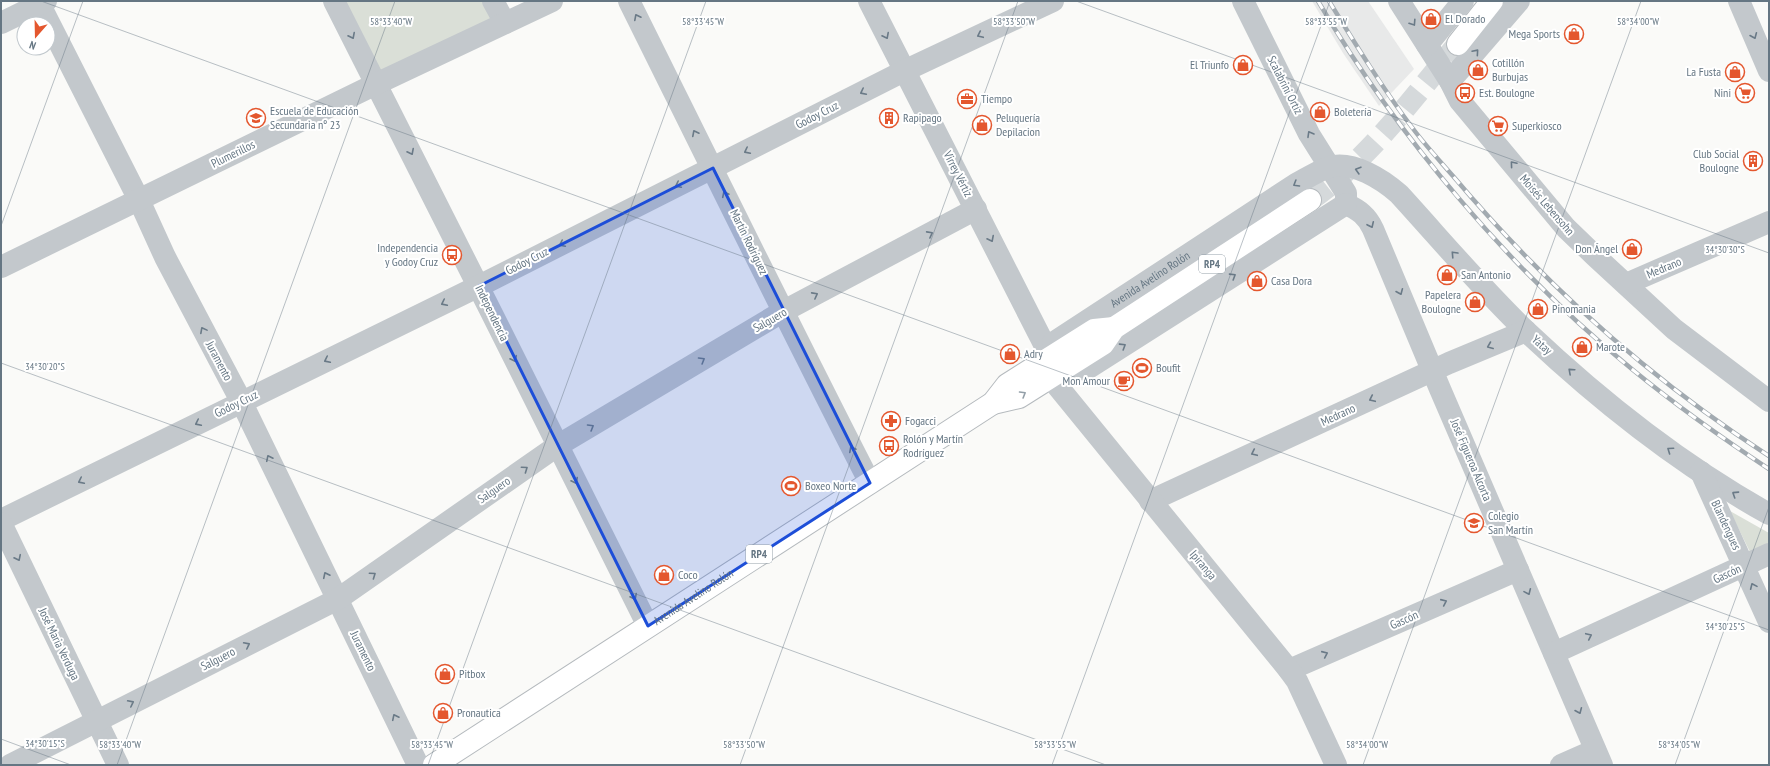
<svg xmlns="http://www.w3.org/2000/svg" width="1770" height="766" viewBox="0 0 1770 766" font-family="'PT Sans Narrow',sans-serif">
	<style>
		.built { fill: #e8e9e9 }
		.green { fill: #dadfd7 }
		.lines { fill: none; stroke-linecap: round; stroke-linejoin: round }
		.major-tunnel { stroke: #d5d9db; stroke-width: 22; stroke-dasharray: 22 11; stroke-linecap: butt }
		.major-casing { stroke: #b5babe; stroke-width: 24 }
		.minor { stroke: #c3c8cc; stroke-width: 22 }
		.major { stroke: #fff; stroke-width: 22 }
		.rail-casing { stroke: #a2aab0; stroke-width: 4.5 }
		.rail { stroke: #fff; stroke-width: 3; stroke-dasharray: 9; stroke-linecap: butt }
		.oneway { stroke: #6a7a87 }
		.oneway2 { stroke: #939fa8 }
		.marked { fill: #1d4ed8; fill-opacity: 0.2; stroke: #1d4ed8; stroke-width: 3; stroke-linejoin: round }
		.ticks { fill: none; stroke: #657683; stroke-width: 1; stroke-opacity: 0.45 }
		.labels { text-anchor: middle; stroke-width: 4; stroke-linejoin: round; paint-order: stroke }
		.shield { fill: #fff; stroke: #939fa8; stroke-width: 1 }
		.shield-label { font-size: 11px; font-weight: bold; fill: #657683 }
		.poi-label { font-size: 12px; fill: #657683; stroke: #fff; text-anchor: start }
		.street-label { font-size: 12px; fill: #657683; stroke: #fff }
		.ticks-label { font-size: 10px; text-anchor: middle; fill: #657683; stroke: #fff; stroke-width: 4; stroke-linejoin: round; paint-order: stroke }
	</style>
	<rect width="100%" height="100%" fill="#fafaf8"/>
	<path class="built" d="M1312 1H1368L1414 69 1379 106 1343 53Z"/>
	<path class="green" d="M344 1H484L495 22 382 76Z
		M1730 511 1769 533V544L1750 552Z"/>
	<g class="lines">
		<path class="major-tunnel" d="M1310 200C1370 158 1411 100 1458 44"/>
		<g class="major-casing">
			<g id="major">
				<path d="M1458 44 1492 1"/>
				<path d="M993 403 1019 397 1103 344 1114 328 1310 200"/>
				<path id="s2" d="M434 765 993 403 1007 385 1094 330 1114 328"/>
			</g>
		</g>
		<g class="minor">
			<path d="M38 1 139 200 165 257 241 401 418 765"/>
			<path d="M334 1C440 209 544 417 648 626"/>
			<path d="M493 1 505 23"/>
			<path d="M629 1C709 162 788 323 870 483"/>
			<path d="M869 1 1046 348"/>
			<path d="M1243 1 1309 134 1346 193V204"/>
			<path d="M1399 1 1450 81 1460 101 1566 228 1595 256 1674 329 1769 401"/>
			<path d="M1739 1 1769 71"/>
			<path d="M1 23 46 1"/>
			<path d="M1427 45 1463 1"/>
			<path d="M1450 81 1519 1"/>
			<path d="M1346 204C1359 210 1367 216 1373 229L1440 389 1602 765"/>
			<path d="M1 267 376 84 552 1"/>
			<path d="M1626 284 1769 222"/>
			<path id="s1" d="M1053 343 1296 184C1307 178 1318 171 1329 167 1353 160 1383 180 1399 194 1441 240 1482 289 1527 332 1600 401 1681 465 1769 514"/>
			<path d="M1701 472 1769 622"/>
			<path d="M1150 501 1449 363 1526 331"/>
			<path d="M1 520 479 286 904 71 1053 1"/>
			<path d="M1 523 118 765"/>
			<path d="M1554 653 1769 554"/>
			<path d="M1289 670 1518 570"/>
			<path d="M10 765 338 599 557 446 782 312 976 209"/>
			<path d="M1336 765 1297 681 1289 670 1050 377 1087 369 1346 204"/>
			<path d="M1561 765 1595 750"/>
		</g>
		<use href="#major" class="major"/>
		<g class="rail-casing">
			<path id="rail" d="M1318 1C1398 137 1511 271 1633 370 1677 406 1722 438 1769 469
				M1329 1C1356 45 1383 89 1414 130 1426 146 1440 161 1453 176 1545 285 1650 379 1769 456"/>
		</g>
		<use href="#rail" class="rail"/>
	</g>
	<defs><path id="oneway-chevron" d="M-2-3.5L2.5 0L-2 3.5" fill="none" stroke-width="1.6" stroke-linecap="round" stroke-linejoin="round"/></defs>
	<g class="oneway">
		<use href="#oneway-chevron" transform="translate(637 17) rotate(-117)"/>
		<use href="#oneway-chevron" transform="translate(1413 23) rotate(57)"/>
		<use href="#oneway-chevron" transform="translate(980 35) rotate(155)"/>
		<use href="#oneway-chevron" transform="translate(352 36) rotate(63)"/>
		<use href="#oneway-chevron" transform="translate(886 36) rotate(63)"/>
		<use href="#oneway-chevron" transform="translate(1754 36) rotate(67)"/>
		<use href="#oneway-chevron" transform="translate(1476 52) rotate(-49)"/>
		<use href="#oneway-chevron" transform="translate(863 92) rotate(153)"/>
		<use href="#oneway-chevron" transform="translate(695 133) rotate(-117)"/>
		<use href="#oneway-chevron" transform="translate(1310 134) rotate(-120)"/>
		<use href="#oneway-chevron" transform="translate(747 151) rotate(153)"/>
		<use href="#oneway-chevron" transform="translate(411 152) rotate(63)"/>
		<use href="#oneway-chevron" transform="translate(1513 164) rotate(-130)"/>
		<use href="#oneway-chevron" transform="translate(1358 170) rotate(-164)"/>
		<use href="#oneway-chevron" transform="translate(1296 184) rotate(149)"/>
		<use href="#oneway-chevron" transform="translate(678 185) rotate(153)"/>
		<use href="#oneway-chevron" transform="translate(725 194) rotate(-116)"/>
		<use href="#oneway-chevron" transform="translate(1371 225) rotate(65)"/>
		<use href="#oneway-chevron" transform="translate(930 234) rotate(-28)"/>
		<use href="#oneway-chevron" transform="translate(991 239) rotate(63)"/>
		<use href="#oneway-chevron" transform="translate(562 244) rotate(153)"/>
		<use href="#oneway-chevron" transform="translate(1454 254) rotate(-133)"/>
		<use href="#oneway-chevron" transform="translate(1233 276) rotate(-32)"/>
		<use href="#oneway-chevron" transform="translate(1400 292) rotate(67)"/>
		<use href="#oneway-chevron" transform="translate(815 295) rotate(-28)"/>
		<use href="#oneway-chevron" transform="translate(444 303) rotate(154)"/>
		<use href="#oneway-chevron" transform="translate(203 330) rotate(-118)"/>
		<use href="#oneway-chevron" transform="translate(1123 346) rotate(-32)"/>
		<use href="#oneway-chevron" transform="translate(1490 346) rotate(158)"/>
		<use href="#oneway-chevron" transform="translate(514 359) rotate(64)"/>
		<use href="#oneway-chevron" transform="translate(327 360) rotate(154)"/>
		<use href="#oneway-chevron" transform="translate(702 360) rotate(-31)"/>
		<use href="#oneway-chevron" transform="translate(1571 371) rotate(-138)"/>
		<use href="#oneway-chevron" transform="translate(1372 399) rotate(155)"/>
		<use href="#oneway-chevron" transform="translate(198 423) rotate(154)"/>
		<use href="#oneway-chevron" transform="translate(591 427) rotate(-31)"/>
		<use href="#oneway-chevron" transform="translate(852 449) rotate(-117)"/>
		<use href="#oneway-chevron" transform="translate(1670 450) rotate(-145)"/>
		<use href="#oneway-chevron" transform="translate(1254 453) rotate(155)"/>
		<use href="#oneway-chevron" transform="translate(269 458) rotate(-116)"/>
		<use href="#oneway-chevron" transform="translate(525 469) rotate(-35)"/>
		<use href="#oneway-chevron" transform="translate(81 481) rotate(154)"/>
		<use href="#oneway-chevron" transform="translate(575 481) rotate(63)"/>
		<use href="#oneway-chevron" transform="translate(1735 494) rotate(-147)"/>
		<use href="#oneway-chevron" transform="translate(18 558) rotate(64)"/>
		<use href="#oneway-chevron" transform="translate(326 575) rotate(-116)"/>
		<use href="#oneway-chevron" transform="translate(373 575) rotate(-35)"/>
		<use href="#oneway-chevron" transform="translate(1753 586) rotate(-114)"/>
		<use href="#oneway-chevron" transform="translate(1528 592) rotate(66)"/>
		<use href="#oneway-chevron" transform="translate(634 597) rotate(63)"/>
		<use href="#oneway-chevron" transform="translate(1444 602) rotate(-24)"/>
		<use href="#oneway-chevron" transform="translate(1589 636) rotate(-25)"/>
		<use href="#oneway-chevron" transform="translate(247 645) rotate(-27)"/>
		<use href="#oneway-chevron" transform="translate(1325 654) rotate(-24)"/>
		<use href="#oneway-chevron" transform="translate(131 703) rotate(-27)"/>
		<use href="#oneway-chevron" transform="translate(1579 711) rotate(67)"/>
		<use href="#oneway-chevron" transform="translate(395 717) rotate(-116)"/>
	</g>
	<use class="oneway2" href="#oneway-chevron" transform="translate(1023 394) rotate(-31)"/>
	<path class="marked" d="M713 168 870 483 648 626 479 286Z"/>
	<path class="ticks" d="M41 1 1769 630M1076 1 1769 253M1 226 83 1M1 363 1106 765M1 739 71 765M117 765 395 1M428 765 706 1M740 765 1018 1M1052 765 1330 1M1363 765 1641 1M1675 765 1769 507"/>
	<defs>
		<g id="shop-ring" transform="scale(1)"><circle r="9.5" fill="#fff" stroke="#e4572e" stroke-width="1.5"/><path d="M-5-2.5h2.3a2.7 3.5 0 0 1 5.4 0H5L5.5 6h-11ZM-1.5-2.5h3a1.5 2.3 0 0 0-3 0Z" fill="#e4572e"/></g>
		<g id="bus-ring" transform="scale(1)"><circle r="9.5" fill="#fff" stroke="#e4572e" stroke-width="1.5"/><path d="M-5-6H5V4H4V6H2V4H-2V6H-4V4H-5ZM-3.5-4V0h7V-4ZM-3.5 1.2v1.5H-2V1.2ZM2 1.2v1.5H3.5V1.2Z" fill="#e4572e"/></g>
		<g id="supermarket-ring" transform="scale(1)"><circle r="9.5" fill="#fff" stroke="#e4572e" stroke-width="1.5"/><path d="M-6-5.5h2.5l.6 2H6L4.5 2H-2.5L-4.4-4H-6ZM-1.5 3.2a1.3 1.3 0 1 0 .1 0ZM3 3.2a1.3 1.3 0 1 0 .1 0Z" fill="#e4572e"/></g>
		<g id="office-ring" transform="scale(1)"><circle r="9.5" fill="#fff" stroke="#e4572e" stroke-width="1.5"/><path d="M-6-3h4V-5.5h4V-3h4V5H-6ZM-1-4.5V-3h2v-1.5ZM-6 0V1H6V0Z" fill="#e4572e"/></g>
		<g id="school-ring" transform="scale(1)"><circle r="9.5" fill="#fff" stroke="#e4572e" stroke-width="1.5"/><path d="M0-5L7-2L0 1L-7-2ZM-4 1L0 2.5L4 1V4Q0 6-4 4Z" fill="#e4572e"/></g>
		<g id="building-ring" transform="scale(1)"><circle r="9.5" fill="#fff" stroke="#e4572e" stroke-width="1.5"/><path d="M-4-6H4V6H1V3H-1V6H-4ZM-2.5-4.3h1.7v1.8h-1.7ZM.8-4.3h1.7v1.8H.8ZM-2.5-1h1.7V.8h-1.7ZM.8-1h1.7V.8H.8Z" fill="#e4572e"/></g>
		<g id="stadium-ring" transform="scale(1)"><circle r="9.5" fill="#fff" stroke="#e4572e" stroke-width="1.5"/><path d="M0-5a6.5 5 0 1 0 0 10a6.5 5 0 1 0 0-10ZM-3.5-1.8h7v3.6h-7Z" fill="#e4572e"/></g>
		<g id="cafe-ring" transform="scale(1)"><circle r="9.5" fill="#fff" stroke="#e4572e" stroke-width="1.5"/><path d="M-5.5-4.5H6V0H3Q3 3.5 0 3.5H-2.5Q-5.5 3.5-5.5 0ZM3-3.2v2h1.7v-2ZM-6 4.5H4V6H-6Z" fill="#e4572e"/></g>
		<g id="pharmacy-ring" transform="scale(1)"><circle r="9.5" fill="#fff" stroke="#e4572e" stroke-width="1.5"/><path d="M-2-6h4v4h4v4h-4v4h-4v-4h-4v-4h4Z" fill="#e4572e"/></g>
	</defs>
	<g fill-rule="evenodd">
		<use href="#shop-ring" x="1431" y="19"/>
		<use href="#shop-ring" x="1574" y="34"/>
		<use href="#shop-ring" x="1243" y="65"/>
		<use href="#shop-ring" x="1478" y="70"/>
		<use href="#shop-ring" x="1735" y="72"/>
		<use href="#bus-ring" x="1465" y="93"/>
		<use href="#supermarket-ring" x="1745" y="93"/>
		<use href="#office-ring" x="967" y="99"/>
		<use href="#shop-ring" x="1320" y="112"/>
		<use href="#school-ring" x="256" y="118"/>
		<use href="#building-ring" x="889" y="118"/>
		<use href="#shop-ring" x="982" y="125"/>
		<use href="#supermarket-ring" x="1498" y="126"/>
		<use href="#building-ring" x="1753" y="161"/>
		<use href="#shop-ring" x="1632" y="249"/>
		<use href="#bus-ring" x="452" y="255"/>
		<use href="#shop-ring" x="1447" y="275"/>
		<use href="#shop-ring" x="1257" y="281"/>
		<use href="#shop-ring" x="1475" y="302"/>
		<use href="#shop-ring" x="1538" y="309"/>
		<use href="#shop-ring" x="1582" y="347"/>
		<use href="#shop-ring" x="1010" y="354"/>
		<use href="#stadium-ring" x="1142" y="368"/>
		<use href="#cafe-ring" x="1124" y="381"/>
		<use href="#pharmacy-ring" x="891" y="421"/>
		<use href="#bus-ring" x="889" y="446"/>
		<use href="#stadium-ring" x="791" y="486"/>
		<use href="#school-ring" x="1474" y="523"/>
		<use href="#shop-ring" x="664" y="575"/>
		<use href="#shop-ring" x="445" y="674"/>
		<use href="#shop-ring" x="443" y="713"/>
	</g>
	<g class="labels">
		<g class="shield">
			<rect x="1199" y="255" width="26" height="18" rx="3"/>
			<rect x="746" y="545" width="26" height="18" rx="3"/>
		</g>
		<g class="shield-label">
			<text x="1212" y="268">RP4</text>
			<text x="759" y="558">RP4</text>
		</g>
		<g class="poi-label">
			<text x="1445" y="23">El Dorado</text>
			<text x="1560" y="38" text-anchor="end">Mega Sports</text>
			<text x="1492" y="67">Cotillón<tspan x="1492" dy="14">Burbujas</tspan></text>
			<text x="1229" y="69" text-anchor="end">El Triunfo</text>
			<text x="1721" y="76" text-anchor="end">La Fusta</text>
			<text x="1479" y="97">Est. Boulogne</text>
			<text x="1731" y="97" text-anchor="end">Nini</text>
			<text x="981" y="103">Tiempo</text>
			<text x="270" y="115">Escuela de Educación<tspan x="270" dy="14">Secundaria nº 23</tspan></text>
			<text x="1334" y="116">Boletería</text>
			<text x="903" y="122">Rapipago</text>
			<text x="996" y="122">Peluquería<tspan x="996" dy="14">Depilacion</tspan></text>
			<text x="1512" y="130">Superkiosco</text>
			<text x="1739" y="158" text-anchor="end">Club Social<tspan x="1739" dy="14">Boulogne</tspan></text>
			<text x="438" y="252" text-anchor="end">Independencia<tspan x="438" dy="14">y Godoy Cruz</tspan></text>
			<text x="1618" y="253" text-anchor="end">Don Ángel</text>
			<text x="1461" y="279">San Antonio</text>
			<text x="1271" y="285">Casa Dora</text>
			<text x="1461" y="299" text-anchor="end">Papelera<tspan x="1461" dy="14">Boulogne</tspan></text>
			<text x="1552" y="313">Pinomania</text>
			<text x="1596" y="351">Marote</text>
			<text x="1024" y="358">Adry</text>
			<text x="1156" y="372">Boufit</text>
			<text x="1110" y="385" text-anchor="end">Mon Amour</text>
			<text x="905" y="425">Fogacci</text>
			<text x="903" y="443">Rolón y Martín<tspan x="903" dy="14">Rodríguez</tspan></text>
			<text x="805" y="490">Boxeo Norte</text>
			<text x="1488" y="520">Colegio<tspan x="1488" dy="14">San Martín</tspan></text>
			<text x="678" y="579">Coco</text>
			<text x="459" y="678">Pitbox</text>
			<text x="457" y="717">Pronautica</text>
		</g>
		<g class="street-label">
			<text transform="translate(1285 85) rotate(63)" y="4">Scalabrini Ortíz</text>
			<text transform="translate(817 115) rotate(-27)" y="4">Godoy Cruz</text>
			<text transform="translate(233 154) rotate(-26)" y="4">Plumerillos</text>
			<text transform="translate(958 174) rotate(63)" y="4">Virrey Vértiz</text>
			<text transform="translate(1547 205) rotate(49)" y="4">Moisés Lebensohn</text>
			<text transform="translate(749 242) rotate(64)" y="4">Martín Rodríguez</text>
			<text transform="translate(527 261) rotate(-27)" y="4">Godoy Cruz</text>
			<text transform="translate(1664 268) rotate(-23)" y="4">Medrano</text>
			<text dy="4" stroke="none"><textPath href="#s1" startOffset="116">Avenida Avelino Rolón</textPath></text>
			<text transform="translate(492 313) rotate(64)" y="4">Independencia</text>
			<text transform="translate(770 320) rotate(-30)" y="4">Salguero</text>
			<text transform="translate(1542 345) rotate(42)" y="4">Yatay</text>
			<text transform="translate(219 361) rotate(62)" y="4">Juramento</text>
			<text transform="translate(236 404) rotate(-26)" y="4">Godoy Cruz</text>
			<text transform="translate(1338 415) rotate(-25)" y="4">Medrano</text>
			<text transform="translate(1471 460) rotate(67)" y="4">José Figueroa Alcorta</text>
			<text transform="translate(494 490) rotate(-35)" y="4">Salguero</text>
			<text transform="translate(1726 525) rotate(65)" y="4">Blandengues</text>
			<text transform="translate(1203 565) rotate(50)" y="4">Ipiranga</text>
			<text transform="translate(1727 574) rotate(-25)" y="4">Gascón</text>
			<text dy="4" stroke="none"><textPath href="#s2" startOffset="309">Avenida Avelino Rolón</textPath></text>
			<text transform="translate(1404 620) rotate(-24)" y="4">Gascón</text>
			<text transform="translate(59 644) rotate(64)" y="4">José Maria Verduga</text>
			<text transform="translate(363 651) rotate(64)" y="4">Juramento</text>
			<text transform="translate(218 659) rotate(-27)" y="4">Salguero</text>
		</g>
	</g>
	<g class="ticks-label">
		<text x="1638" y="25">58°34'00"W</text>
		<text x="391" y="25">58°33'40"W</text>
		<text x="703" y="25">58°33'45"W</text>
		<text x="1014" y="25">58°33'50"W</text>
		<text x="1326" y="25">58°33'55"W</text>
		<text x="1725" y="253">34°30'30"S</text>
		<text x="45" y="370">34°30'20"S</text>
		<text x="1725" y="630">34°30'25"S</text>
		<text x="45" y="747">34°30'15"S</text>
		<text x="120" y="748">58°33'40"W</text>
		<text x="432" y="748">58°33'45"W</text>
		<text x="744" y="748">58°33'50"W</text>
		<text x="1055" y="748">58°33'55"W</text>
		<text x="1367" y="748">58°34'00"W</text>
		<text x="1679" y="748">58°34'05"W</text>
	</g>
	<rect width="1770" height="766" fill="none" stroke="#657683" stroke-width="4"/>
	<g transform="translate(36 36) rotate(200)"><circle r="19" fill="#ffffff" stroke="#c1c8cd"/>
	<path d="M0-3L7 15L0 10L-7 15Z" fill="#e4572e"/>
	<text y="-6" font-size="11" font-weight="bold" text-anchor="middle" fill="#657683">N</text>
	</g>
</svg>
